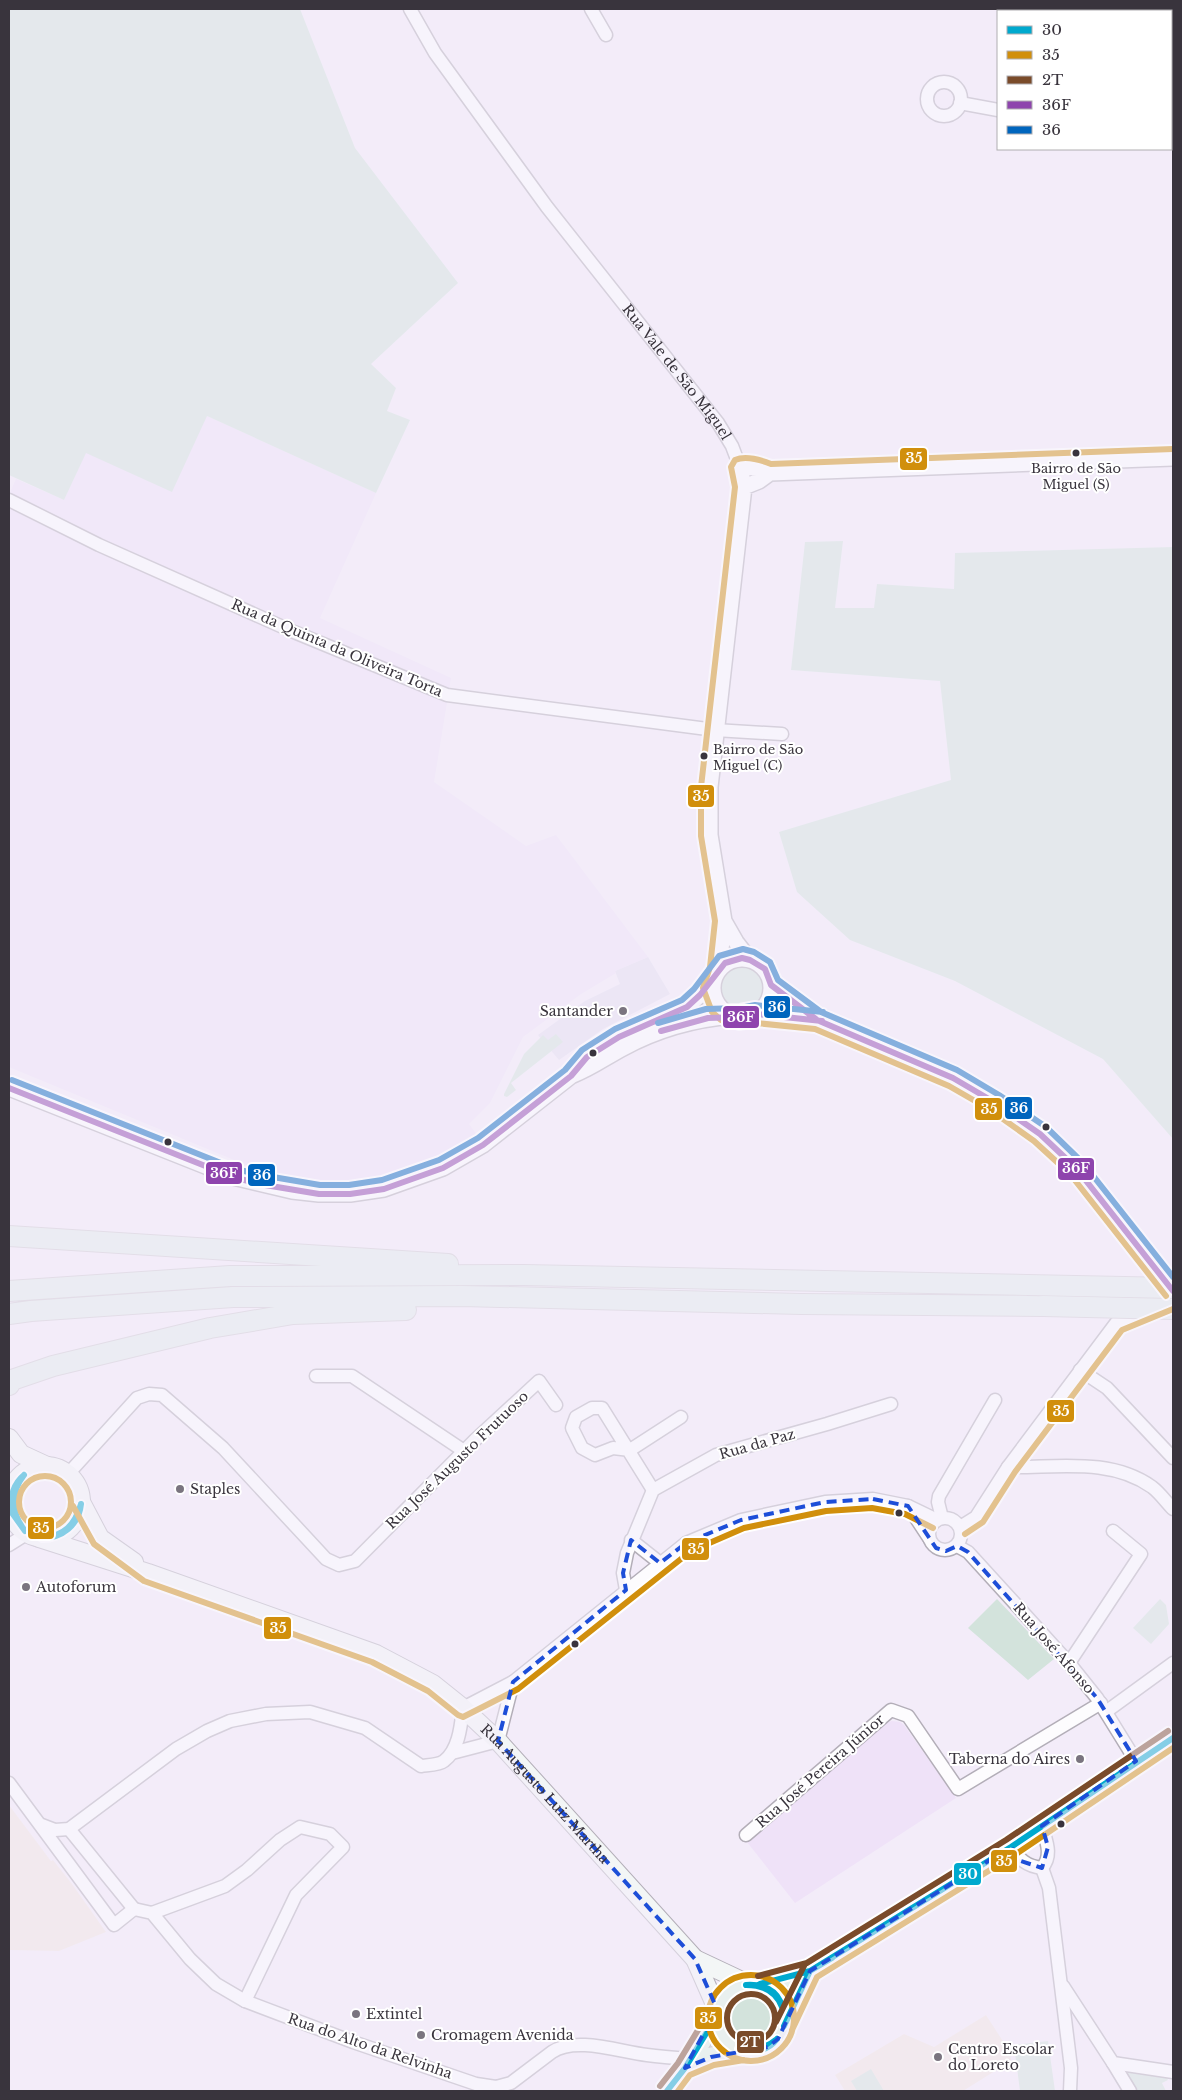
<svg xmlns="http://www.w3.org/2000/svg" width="1182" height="2100" viewBox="0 0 1182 2100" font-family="'Libre Baskerville',serif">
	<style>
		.commercial { fill: #e4def0 }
		.built { fill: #efe2f8 }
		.education { fill: #f2e5e1 }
		.green { fill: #d3e3dc }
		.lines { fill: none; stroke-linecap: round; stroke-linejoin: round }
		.minor-casing { stroke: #b3aeb8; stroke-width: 15 }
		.tertiary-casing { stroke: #b3aeb8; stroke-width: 18 }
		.secondary-casing { stroke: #b3aeb8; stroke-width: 20 }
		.primary-casing { stroke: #d0cbd2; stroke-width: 21 }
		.trunk-casing { stroke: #d0cbd2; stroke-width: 22 }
		.minor { stroke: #fdfcfe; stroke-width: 12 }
		.tertiary { stroke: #fdfcfe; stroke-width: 15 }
		.secondary { stroke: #f3f6f6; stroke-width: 18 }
		.primary { stroke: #e9f0ef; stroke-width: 19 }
		.trunk { stroke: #e2ecea; stroke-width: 20 }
		.trunk-bridge-casing { stroke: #d0cbd2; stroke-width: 22; stroke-linecap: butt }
		.trunk-bridge { stroke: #e2ecea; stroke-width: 20 }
		.bus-1-casing { stroke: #fff; stroke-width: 10 }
		.bus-2-casing { stroke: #fff; stroke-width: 10 }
		.bus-3-casing { stroke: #fff; stroke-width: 10 }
		.bus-4-casing { stroke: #fff; stroke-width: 10 }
		.bus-5-casing { stroke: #fff; stroke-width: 10 }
		.bus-1 { stroke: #00a9ce; stroke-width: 6 }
		.bus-2 { stroke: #d18f0c; stroke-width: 6 }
		.bus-3 { stroke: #7a4b2a; stroke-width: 6 }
		.bus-4 { stroke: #8e44ad; stroke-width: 6 }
		.bus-5 { stroke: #0065bd; stroke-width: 6 }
		.marked { fill: none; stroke: #1d4ed8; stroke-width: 4; stroke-dasharray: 10 6; stroke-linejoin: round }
		.bus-dot { fill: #39343d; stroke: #fff; stroke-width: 2 }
		.poi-dot { fill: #7a747f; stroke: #fff; stroke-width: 2 }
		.labels { text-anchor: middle; stroke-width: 4; stroke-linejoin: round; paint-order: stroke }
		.bus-label { font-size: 13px; fill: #39343d; stroke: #fff }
		.street-label { font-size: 14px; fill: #39343d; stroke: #fff }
		.poi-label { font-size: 14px; fill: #39343d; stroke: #fff; text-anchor: start }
		.line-badge { stroke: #fff; stroke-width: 2 }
		.badge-label { font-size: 14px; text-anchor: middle; font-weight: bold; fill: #fff }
	</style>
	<rect width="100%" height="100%" fill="#f3ecf9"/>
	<path class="commercial" d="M648 957 670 994 603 1029 559 1060 538 1035 585 1001 620 984 615 971Z"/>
	<path class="built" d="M207 416 376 493 320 618 451 678 434 782 526 846 556 835 648 957 615 971 616 973 581 994 523 1037 490 1103 469 1124 478 1136 424 1165 380 1182 292 1184 9 1067V495L16 479 64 500 86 452Z
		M892 1721 900 1722 904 1725 956 1798 795 1903 747 1842 887 1723Z"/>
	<path class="education" d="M9 1805 51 1861 53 1860 72 1884 106 1932 59 1951 9 1950Z
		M986 2015 1010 2052 1011 2061 963 2091H845L835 2075 904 2034 934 2047Z"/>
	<path class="green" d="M9 9H300L355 148 458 283 371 364 396 388 387 411 410 420 376 493 207 416 172 492 86 453 64 500 9 475Z
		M843 541 835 608H874L877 584 954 589 955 553 1173 547V1139L1103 1059 955 981 850 940 797 892 779 832 951 780 940 681 791 670 805 542Z
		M719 987a22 22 0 1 1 44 0a22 22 0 1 1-44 0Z
		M556 1034 563 1042 511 1083 516 1090 507 1097 504 1096V1094L524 1054 543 1035 548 1040Z
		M997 1599 1054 1659 1028 1680 968 1628Z
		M1160 1599 1166 1605 1169 1624 1151 1644 1133 1628Z
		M723 2017a27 27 0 1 1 54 0a27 27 0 1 1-54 0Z
		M1048 2041 1055 2091H1020L1014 2045Z
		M871 2069 884 2091H857L851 2081Z
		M1121 2069 1165 2074 1168 2080 1162 2083 1166 2091H1134Z"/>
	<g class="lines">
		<g class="minor-casing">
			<g id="minor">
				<path id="s1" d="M410 9 435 53 547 207 718 423 732 446 740 467"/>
				<path d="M591 9 606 35"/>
				<path d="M1126 9 1138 11"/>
				<path d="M1171 16 1173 17"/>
				<path d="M1171 62H1173"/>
				<circle cx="944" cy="99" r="17"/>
				<path d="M960 103 998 110"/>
				<path d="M1171 140H1173"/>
				<path d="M9 500 99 545 294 632 447 695 715 730 782 734"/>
				<path d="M1112 1213 1173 1291"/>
				<path d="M1080 1370 1107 1388 1173 1458"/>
				<path d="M316 1376H352L464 1451"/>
				<path d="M1008 1467C1056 1468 1110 1457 1152 1487 1160 1493 1166 1502 1173 1509"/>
				<path d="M68 1474 137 1398 149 1394 162 1395 223 1448 326 1559 339 1565 355 1561 475 1440 539 1381 556 1405"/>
				<path d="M653 1490 602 1408H592L576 1417 572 1428 582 1448 595 1455 613 1448 630 1450 681 1417"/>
				<path d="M908 1506 929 1538"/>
				<path d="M9 1513 10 1510"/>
				<circle cx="945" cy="1534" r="16"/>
				<path d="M942 1518 938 1502 939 1496 995 1400"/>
				<path d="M960 1527 976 1517 1008 1467 1116 1323 1143 1312"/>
				<path d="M631 1540 660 1563"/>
				<path d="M9 1545 28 1533"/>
				<path d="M957 1546 968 1552 1069 1663 1097 1698 1136 1761"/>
				<path d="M626 1590 623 1573 627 1553 653 1490 716 1455 827 1424 891 1404"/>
				<path d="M1069 1663 1141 1554 1113 1531"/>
				<path d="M1107 1711 1173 1663"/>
				<path d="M452 1753 498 1741 513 1682"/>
				<path d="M9 1783 114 1925 134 1909"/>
				<path d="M42 1825 55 1830 69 1829 176 1749 207 1731 230 1721 266 1714 310 1712 365 1728 421 1766C427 1765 439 1765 444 1761 459 1750 461 1725 463 1708L513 1682 686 1543 741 1520 825 1502 873 1499 908 1506 937 1520"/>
				<path d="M69 1829 134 1909"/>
				<path d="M746 1835 891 1710 908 1716 958 1789 1101 1703"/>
				<path d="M1011 1847C1019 1859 1026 1866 1042 1868"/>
				<path d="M1042 1868 1049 1888 1071 2068 1070 2091"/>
				<path d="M1042 1868C1053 1855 1046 1841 1042 1826"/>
				<path d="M134 1909 152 1913 190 1959 216 1984 245 2001 353 2042 476 2084 496 2087 511 2083 552 2052C576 2036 620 2052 647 2055 662 2057 676 2058 690 2059"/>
				<path d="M152 1913 225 1886 247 1870 280 1840 300 1827 330 1834 343 1847 296 1895 245 2001"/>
				<path d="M1063 1986 1113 2063 1173 2072"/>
				<path d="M1113 2063 1130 2091"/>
			</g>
		</g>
		<g class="tertiary-casing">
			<path id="tertiary" d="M744 487 759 481 770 473
				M724 921 736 942 750 960
				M713 988a29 29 0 1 1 58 0a29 29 0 1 1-58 0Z
				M719 969 724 921 710 835V787L744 487 740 467 757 468 770 473 1173 458
				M771 985 814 1018
				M756 1014 817 1020 953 1078 994 1102 1040 1134 1076 1168 1112 1213
				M573 1075C591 1068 606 1057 623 1048 658 1029 695 1019 733 1016
				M9 1088 233 1177 292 1191 319 1194H350L384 1189 443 1168 483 1145 571 1076 587 1057 619 1037 687 1007 700 995 714 979"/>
		</g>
		<g class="secondary-casing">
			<g id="secondary">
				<path d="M9 1438 21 1454 47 1466"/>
				<circle cx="45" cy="1502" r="36"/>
				<path d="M81 1502 100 1538 134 1562"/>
				<path id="s2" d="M39 1538 148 1573 376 1654 433 1684 463 1708 498 1741 695 1959 717 2009"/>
				<path d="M695 1959 746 1983"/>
			</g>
		</g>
		<g class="primary-casing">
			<path id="primary" d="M717 2018a34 34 0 1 1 68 0a34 34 0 1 1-68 0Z
				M760 1984 810 1971 1011 1847 1173 1738
				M784 2026 810 1971
				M685 2068 711 2057 742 2051
				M667 2091 685 2068 716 2017"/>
		</g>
		<g class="trunk-casing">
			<path id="trunk" d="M9 1236 448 1264
				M9 1291 230 1276 524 1275 1027 1285
				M9 1314 31 1311 233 1297 462 1296 801 1304 1043 1306
				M9 1385 12 1380 53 1366 210 1328 293 1314 406 1310"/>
		</g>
		<use href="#minor" class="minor"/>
		<use href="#tertiary" class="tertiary"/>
		<use href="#secondary" class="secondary"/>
		<use href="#primary" class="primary"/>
		<use href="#trunk" class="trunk"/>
		<g class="trunk-bridge-casing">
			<path id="trunk-bridge" d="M1027 1285 1173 1288
				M1043 1306 1173 1309"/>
		</g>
		<use href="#trunk-bridge" class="trunk-bridge"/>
		<g class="bus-1-casing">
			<path id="bus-1" d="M24 1475C10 1493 11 1513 25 1531
				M24 1475C13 1484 11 1496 10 1510L25 1531
				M42 1538C62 1538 79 1525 81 1504
				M42 1538C64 1536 75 1525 81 1504
				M760 1984 810 1971 832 1958
				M746 1985C762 1985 776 1991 782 2007
				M746 1985C762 1984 778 1989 782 2007
				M784 2026 810 1971 1011 1847 1173 1738
				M739 2049C755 2051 765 2049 777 2039
				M739 2049C752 2055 769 2050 777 2039
				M667 2091 685 2068 716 2017"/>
		</g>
		<g class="bus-2-casing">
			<path id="bus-2" d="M1166 1296 1070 1174 1034 1141 989 1109 949 1086 815 1029 756 1023 739 1026 721 1020 712 1012 703 988 710 967 715 921 701 836V787L735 487 731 467 735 460C746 455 761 460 771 464L1173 449
				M19 1502a26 26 0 1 1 52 0a26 26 0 1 1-52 0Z
				M73 1506 94 1544 144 1581 372 1662 428 1691 458 1715 463 1717 518 1689 691 1551 744 1528 826 1511 872 1508 905 1514 933 1528
				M965 1534 983 1522 1015 1472 1122 1330 1173 1309
				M708 2018a43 43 0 1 1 86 0a43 43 0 1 1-86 0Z
				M792 2030 817 1977 1016 1854 1173 1748
				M678 2091 690 2075 714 2065 744 2060"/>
		</g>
		<g class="bus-3-casing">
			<path id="bus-3" d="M758 1976 807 1963 828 1950
				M727 2018a24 24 0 1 1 48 0a24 24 0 1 1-48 0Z
				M776 2022 805 1964 1006 1840 1168 1731
				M660 2086 678 2063 709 2012"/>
		</g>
		<g class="bus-4-casing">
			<path id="bus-4" d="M661 1031 708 1018 741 1017 756 1014 822 1021
				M9 1088 233 1177 259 1184 319 1194H350L384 1189 443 1168 483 1145 571 1076 587 1057 619 1037 687 1007 700 995 725 963 742 958 750 960 765 969 771 985 817 1020 953 1078 994 1102 1040 1134 1076 1168 1173 1291"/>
		</g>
		<g class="bus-5-casing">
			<path id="bus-5" d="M658 1023 706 1009 740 1008 755 1005 823 1012
				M12 1080 236 1169 261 1175 320 1185H349L382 1180 439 1160 478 1138 565 1070 582 1050 615 1029 682 1000 694 989 719 956 743 949 754 952 770 962 778 980 821 1012 957 1070 999 1095 1046 1127 1083 1163 1173 1277"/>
		</g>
		<use href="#bus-1" class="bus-1"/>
		<use href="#bus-2" class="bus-2"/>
		<use href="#bus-3" class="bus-3"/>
		<use href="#bus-4" class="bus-4"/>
		<use href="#bus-5" class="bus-5"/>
	</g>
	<path d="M0 0H1182V2100H0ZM873 1499 908 1506 936 1548 946 1551 957 1546 968 1552 1097 1698 1136 1761 1042 1826 1048 1847 1042 1868 1021 1861 1011 1847 810 1971 778 2039 768 2047 711 2057 685 2068 717 2009 695 1959 498 1741 513 1682 626 1590 623 1573 631 1540 660 1563 686 1543 741 1520 825 1502Z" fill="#f3ecf9" fill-opacity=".55" fill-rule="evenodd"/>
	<path class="marked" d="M873 1499 908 1506 936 1548 946 1551 957 1546 968 1552 1097 1698 1136 1761 1042 1826 1048 1847 1042 1868 1021 1861 1011 1847 810 1971 778 2039 768 2047 711 2057 685 2068 717 2009 695 1959 498 1741 513 1682 626 1590 623 1573 631 1540 660 1563 686 1543 741 1520 825 1502Z"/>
	<g class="bus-dot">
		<circle cx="1076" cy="453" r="4.5"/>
		<circle cx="704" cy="756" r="4.5"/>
		<circle cx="593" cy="1053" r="4.5"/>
		<circle cx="1046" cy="1127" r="4.5"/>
		<circle cx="168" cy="1142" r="4.5"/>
		<circle cx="899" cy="1513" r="4.5"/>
		<circle cx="575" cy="1644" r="4.5"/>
		<circle cx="1061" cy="1824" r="4.5"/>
	</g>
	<g class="poi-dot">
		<circle cx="623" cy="1011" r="5"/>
		<circle cx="180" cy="1489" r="5"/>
		<circle cx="26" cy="1587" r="5"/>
		<circle cx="1080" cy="1759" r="5"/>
		<circle cx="356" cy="2014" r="5"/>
		<circle cx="421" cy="2035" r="5"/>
		<circle cx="938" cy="2057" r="5"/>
	</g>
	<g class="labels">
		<g class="bus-label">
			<text x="1076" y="473">Bairro de São<tspan x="1076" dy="16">Miguel (S)</tspan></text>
			<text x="713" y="754" text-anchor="start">Bairro de São<tspan x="713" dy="16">Miguel (C)</tspan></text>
		</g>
		<g class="street-label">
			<text dy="5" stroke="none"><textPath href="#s1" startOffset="451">Rua Vale de São Miguel</textPath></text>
			<text transform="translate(337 648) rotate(23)" y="5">Rua da Quinta da Oliveira Torta</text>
			<text transform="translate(757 1444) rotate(-16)" y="5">Rua da Paz</text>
			<text transform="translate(457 1460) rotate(-44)" y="5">Rua José Augusto Frutuoso</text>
			<text transform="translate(1054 1648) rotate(49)" y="5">Rua José Afonso</text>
			<text transform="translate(820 1771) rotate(-41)" y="5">Rua José Pereira Júnior</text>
			<text dy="5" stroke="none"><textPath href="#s2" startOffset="578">Rua Augusto Luiz Martha</textPath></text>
			<text transform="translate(370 2046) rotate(19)" y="5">Rua do Alto da Relvinha</text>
		</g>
		<g class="poi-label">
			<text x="613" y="1016" text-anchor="end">Santander</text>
			<text x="190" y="1494">Staples</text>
			<text x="36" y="1592">Autoforum</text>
			<text x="1070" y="1764" text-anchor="end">Taberna do Aires</text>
			<text x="366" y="2019">Extintel</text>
			<text x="431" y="2040">Cromagem Avenida</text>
			<text x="948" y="2054">Centro Escolar<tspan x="948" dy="16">do Loreto</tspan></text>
		</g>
	</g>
	<g class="line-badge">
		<rect x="899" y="447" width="29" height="24" rx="5" fill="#d18f0c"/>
		<rect x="687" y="784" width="28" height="24" rx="5" fill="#d18f0c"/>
		<rect x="763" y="995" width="28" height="24" rx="5" fill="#0065bd"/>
		<rect x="722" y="1005" width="38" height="24" rx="5" fill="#8e44ad"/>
		<rect x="1004" y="1096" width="29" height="24" rx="5" fill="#0065bd"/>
		<rect x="974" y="1097" width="29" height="24" rx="5" fill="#d18f0c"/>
		<rect x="1057" y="1157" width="38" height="24" rx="5" fill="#8e44ad"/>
		<rect x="205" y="1161" width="38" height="24" rx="5" fill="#8e44ad"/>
		<rect x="247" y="1163" width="29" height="24" rx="5" fill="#0065bd"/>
		<rect x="1046" y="1399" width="29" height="24" rx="5" fill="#d18f0c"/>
		<rect x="27" y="1516" width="28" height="24" rx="5" fill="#d18f0c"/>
		<rect x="681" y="1537" width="29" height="24" rx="5" fill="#d18f0c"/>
		<rect x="263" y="1616" width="29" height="24" rx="5" fill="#d18f0c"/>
		<rect x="990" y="1849" width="28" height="24" rx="5" fill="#d18f0c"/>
		<rect x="953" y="1862" width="29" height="24" rx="5" fill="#00a9ce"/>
		<rect x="694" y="2006" width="29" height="24" rx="5" fill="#d18f0c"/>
		<rect x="736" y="2030" width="29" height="24" rx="5" fill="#7a4b2a"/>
	</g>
	<g class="badge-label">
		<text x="914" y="463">35</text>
		<text x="701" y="801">35</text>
		<text x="777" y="1012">36</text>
		<text x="741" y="1022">36F</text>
		<text x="1019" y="1113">36</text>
		<text x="989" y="1114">35</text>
		<text x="1076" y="1173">36F</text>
		<text x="224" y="1178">36F</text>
		<text x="262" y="1180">36</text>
		<text x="1061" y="1416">35</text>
		<text x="41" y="1533">35</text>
		<text x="696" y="1554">35</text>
		<text x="278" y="1633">35</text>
		<text x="1004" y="1866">35</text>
		<text x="968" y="1879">30</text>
		<text x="708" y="2023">35</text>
		<text x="750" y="2047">2T</text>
	</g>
	<rect width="1182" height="2100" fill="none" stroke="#39343d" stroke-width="20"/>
	<rect x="997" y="10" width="175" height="140" fill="#ffffff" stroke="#b0aeb1"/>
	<rect x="1007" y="26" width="25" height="8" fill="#00a9ce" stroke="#b0aeb1"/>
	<text x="1042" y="35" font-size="15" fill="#39343d">30</text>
	<rect x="1007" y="51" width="25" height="8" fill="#d18f0c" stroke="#b0aeb1"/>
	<text x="1042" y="60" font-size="15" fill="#39343d">35</text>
	<rect x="1007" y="76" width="25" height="8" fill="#7a4b2a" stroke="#b0aeb1"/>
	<text x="1042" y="85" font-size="15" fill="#39343d">2T</text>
	<rect x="1007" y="101" width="25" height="8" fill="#8e44ad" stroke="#b0aeb1"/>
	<text x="1042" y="110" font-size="15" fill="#39343d">36F</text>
	<rect x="1007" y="126" width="25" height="8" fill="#0065bd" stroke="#b0aeb1"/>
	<text x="1042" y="135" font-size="15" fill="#39343d">36</text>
</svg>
